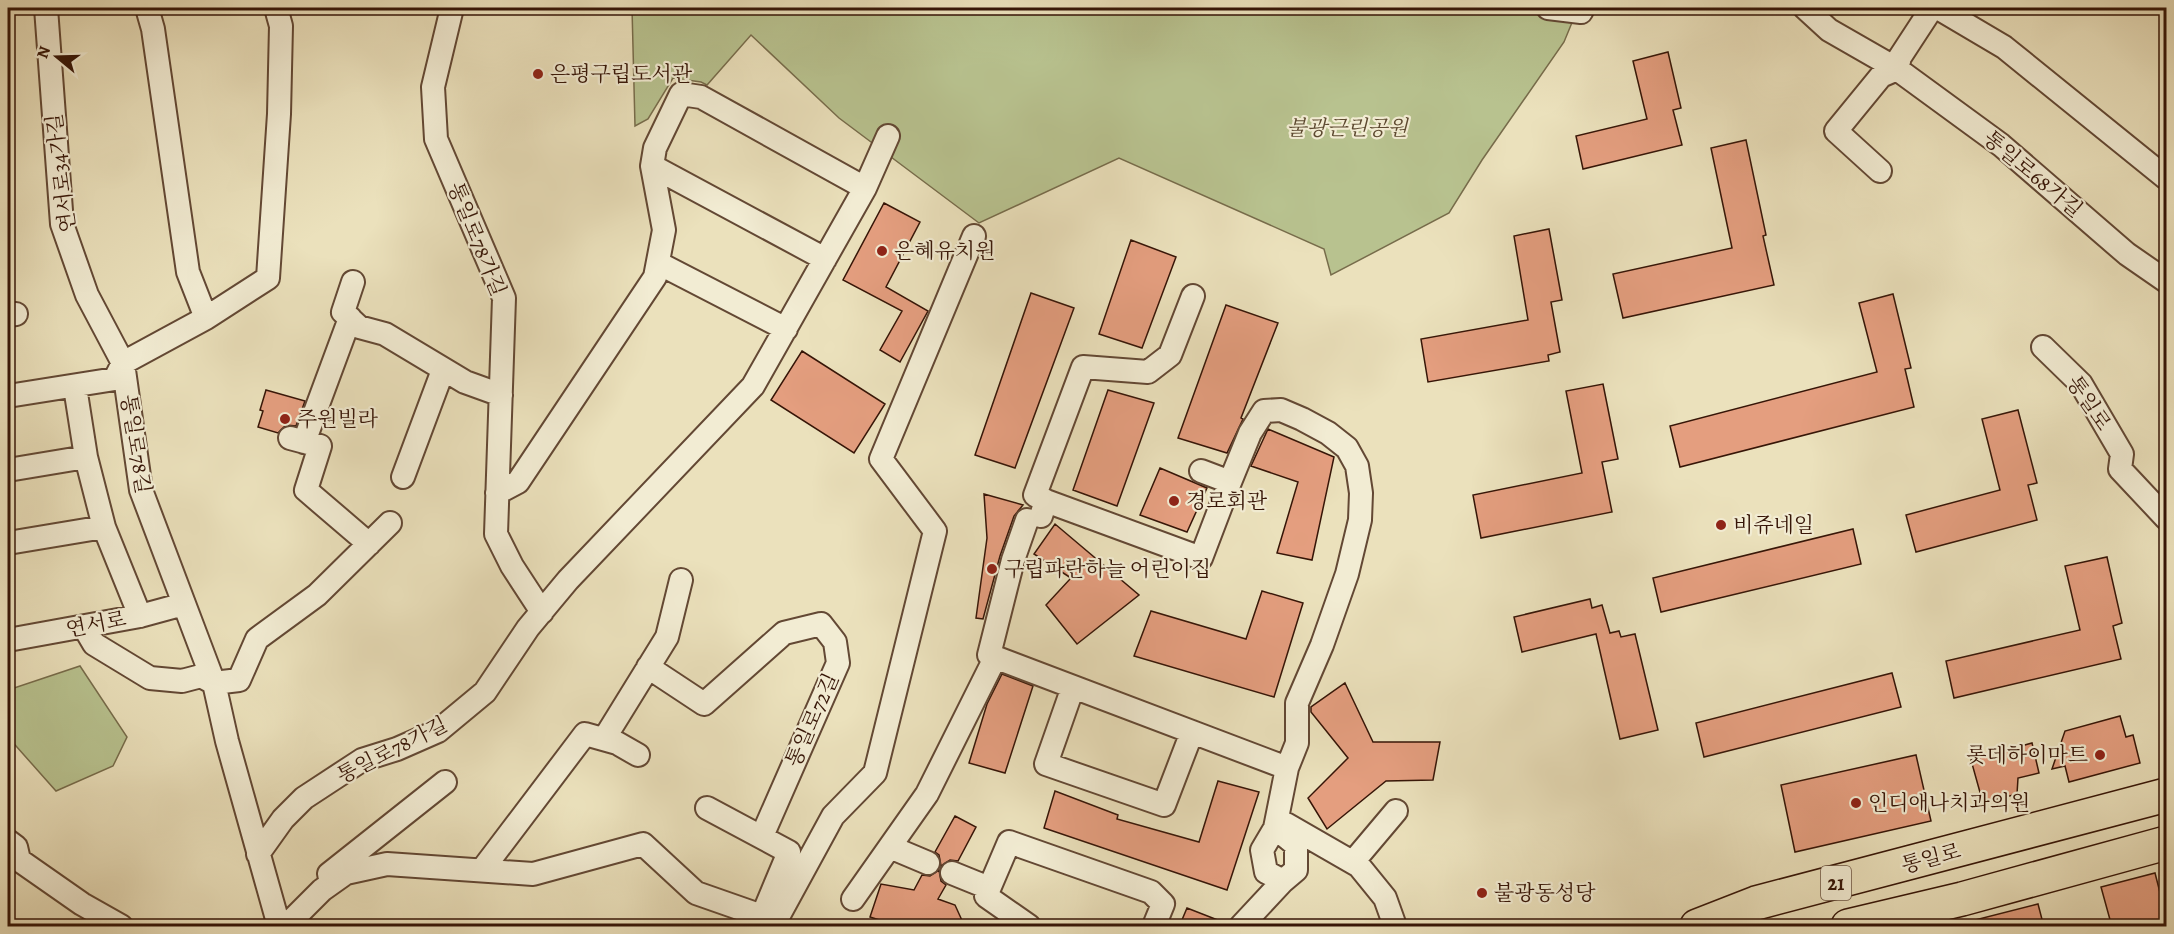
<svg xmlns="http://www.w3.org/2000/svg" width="2174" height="934" viewBox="0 0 2174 934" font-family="Alegreya,'Noto Serif KR',serif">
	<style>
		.green { fill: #b8c28f; stroke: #776c4b; stroke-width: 1.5 }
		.building { fill: #e49e7f; stroke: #361507; stroke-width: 1.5 }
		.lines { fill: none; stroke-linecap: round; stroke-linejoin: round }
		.minor-casing { stroke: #634834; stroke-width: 26 }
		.primary-casing { stroke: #361507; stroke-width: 36 }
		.minor { stroke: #f2ecd3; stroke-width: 22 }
		.primary { stroke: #ebe1bc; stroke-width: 33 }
		.poi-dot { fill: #8f2418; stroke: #f2ecd3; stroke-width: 2 }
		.labels { text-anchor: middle; stroke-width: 4.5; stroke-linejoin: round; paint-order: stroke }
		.shield { fill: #f2ecd3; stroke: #6e5644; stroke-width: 1.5 }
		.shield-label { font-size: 20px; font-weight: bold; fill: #361507 }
		.poi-label { font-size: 21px; fill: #361507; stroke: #f2ecd3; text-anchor: start }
		.park-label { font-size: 21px; font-style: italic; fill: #5d4930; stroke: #f2ecd3 }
		.street-label { font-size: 21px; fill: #361507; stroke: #f2ecd3 }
	</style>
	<rect width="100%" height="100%" fill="#ebe1bc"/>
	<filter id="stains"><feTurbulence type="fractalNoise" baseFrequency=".00333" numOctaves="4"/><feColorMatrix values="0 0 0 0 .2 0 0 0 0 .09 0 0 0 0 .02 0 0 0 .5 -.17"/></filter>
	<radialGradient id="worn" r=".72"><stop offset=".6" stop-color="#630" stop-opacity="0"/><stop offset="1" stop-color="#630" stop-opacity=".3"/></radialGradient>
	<path class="green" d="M632 8H1578L1564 42 1482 160 1449 213 1331 275 1324 249 1119 158 979 223 839 118 751 35 707 85 701 82 673 78 648 119 635 126Z
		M80 666 127 737 113 766 56 791 8 737V690Z"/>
	<path class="building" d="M1668 52 1681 108 1673 110 1682 145 1583 169 1576 136 1647 119 1633 61Z
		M1746 140 1766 235 1763 236 1774 285 1623 318 1613 274 1732 248 1711 148Z
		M884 203 920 222 886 287 928 311 900 362 880 350 902 311 843 280Z
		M1549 229 1562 300 1551 302 1560 352 1548 355 1549 361 1428 382 1421 339 1528 320 1514 236Z
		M1131 240 1176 257 1142 348 1099 334Z
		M1031 293 1074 308 1015 468 975 455Z
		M1893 294 1911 368 1905 369 1914 407 1680 467 1670 426 1877 372 1859 303Z
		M1226 305 1278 323 1241 418 1243 419 1227 453 1178 438Z
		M802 351 885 404 854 453 771 400Z
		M1603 384 1618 459 1602 462 1612 512 1481 538 1473 495 1582 473 1566 391Z
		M266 390 305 401 296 426 286 425 278 433 258 427 263 411 260 410Z
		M1108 390 1154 403 1117 506 1073 490Z
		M2018 410 2037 483 2028 485 2037 520 1916 552 1906 515 2000 490 1982 419Z
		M1268 429 1334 457 1312 560 1277 553 1298 482 1251 466Z
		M1160 468 1207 488 1187 532 1140 515Z
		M984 494 1023 505 1014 516 1000 556 983 619 976 618 987 538Z
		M1055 524 1139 595 1077 644 1046 605 1071 578 1034 554Z
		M1853 529 1861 564 1661 612 1653 578Z
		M2107 557 2122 623 2113 626 2121 659 1954 698 1946 661 2080 630 2065 566Z
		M1262 591 1303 603 1274 697 1134 656 1151 611 1246 639Z
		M1590 599 1592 608 1602 605 1610 633 1619 631 1621 637 1635 634 1658 730 1620 739 1596 634 1522 652 1514 617Z
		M1892 673 1901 707 1704 757 1696 723Z
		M1002 674 1033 686 1005 773 969 763 987 704Z
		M1345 683 1373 742H1440L1433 780 1386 781 1327 829 1308 798 1348 758 1311 712V707Z
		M2120 716 2126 737 2133 735 2140 763 2069 782 2065 766 2052 769 2065 731Z
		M2032 743 2039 773 2018 778 2017 794 1983 803 1971 760Z
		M1916 755 1931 821 1795 852 1781 785Z
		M1218 781 1259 792 1227 890 1044 828 1055 791 1118 815 1117 819 1199 842Z
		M955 816 976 827 958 861 950 860 941 866 939 855 935 852Z
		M939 870 941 881 946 885 938 899 955 905 965 927H901L870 917 881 884 914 890 922 875 930 876Z
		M2155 873 2166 916V927H2112L2101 887Z
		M2038 904 2044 927H1972L1971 921Z
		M1187 908 1228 924V927H1179Z"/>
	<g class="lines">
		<g class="minor-casing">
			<path id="minor" d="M46 8 62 224 87 295 123 363 141 490 214 683
				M147 8 153 29 188 272 206 318
				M452 8 433 87 436 139 504 298 496 534 512 566 542 612
				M1548 8 1581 12 1583 8
				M1805 8 1829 30 1897 69 2001 145 2127 254 2166 281
				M1938 8 2004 47 2166 178
				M652 166 825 259
				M1880 171 1836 131 1881 76 1897 69 1900 57 1932 8
				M658 263 786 329
				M353 282 343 312 359 327 385 334 465 382 501 395
				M8 315 16 314
				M2043 347 2081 384 2122 454 2120 469 2166 518
				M123 363 206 318 268 278 279 114 281 26 276 8
				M75 387 86 457 104 527 140 616
				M8 396 115 379 123 363
				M290 438 320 446 306 490 369 544
				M304 442 350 318
				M8 470 86 457
				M1201 471 1230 482 1250 433 1264 411 1281 410 1302 419 1328 433 1347 448 1357 466 1361 493 1360 520 1347 574 1322 645 1297 703V743L1287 768 1275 828 1296 845V870L1283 881 1266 872 1262 850 1275 828 1286 824 1359 866 1385 898 1395 926
				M403 477 443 370
				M497 493 518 482 655 277 664 230 652 166 655 148 681 94 701 97 865 188
				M1046 501 1035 495 1083 367 1148 372 1170 355 1193 296
				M1041 516 1046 501 1201 558 1230 482
				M1027 520 1013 560 989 655 1287 768
				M8 543 104 527
				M84 627 94 644 150 678 182 681 201 676 214 683
				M8 640 140 616 184 604
				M648 667 704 704 784 633 821 624 835 642 838 663 762 836
				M1073 687 1046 764 1164 805 1192 732
				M604 739 667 637 681 580
				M707 808 789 852 766 907 769 925
				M8 841 16 847 19 860 82 904 121 926
				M890 847 928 863
				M258 854 283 819 304 798 362 760 397 749 438 731 485 692 528 628 568 580 753 386 865 188 888 136
				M1353 862 1396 811
				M482 870 585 734 617 743 638 755
				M952 873 989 888
				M329 874 445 782
				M853 899 927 794 995 658
				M279 926 227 741 214 683 239 680 257 639 317 595 390 523
				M286 926 322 890 346 873 387 864 533 874 643 844 696 893 756 914 772 926
				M769 926 779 915 833 816 875 773 935 531 881 459 974 236
				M1029 926 986 896 1009 842 1151 892 1163 904 1154 926
				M1241 926 1283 881"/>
		</g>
		<g class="primary-casing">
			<path id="primary" d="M1697 926 1756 903 2166 795
				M1848 926 1962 899 2166 843"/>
		</g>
		<use href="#minor" class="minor"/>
		<use href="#primary" class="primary"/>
	</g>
	<g class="poi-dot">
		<circle cx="538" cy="74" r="6"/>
		<circle cx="882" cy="251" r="6"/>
		<circle cx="285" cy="419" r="6"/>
		<circle cx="1174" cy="501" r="6"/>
		<circle cx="1721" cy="525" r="6"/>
		<circle cx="992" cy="569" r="6"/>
		<circle cx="2100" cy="755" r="6"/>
		<circle cx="1856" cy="803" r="6"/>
		<circle cx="1482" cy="893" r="6"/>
	</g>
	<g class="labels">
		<rect class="shield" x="1821" y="866" width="30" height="34" rx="4.5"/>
		<g class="shield-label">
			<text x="1836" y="890">21</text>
		</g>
		<g class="poi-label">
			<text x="550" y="81">은평구립도서관</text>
			<text x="894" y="258">은혜유치원</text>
			<text x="297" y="426">주원빌라</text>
			<text x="1186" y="508">경로회관</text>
			<text x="1733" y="532">비쥬네일</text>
			<text x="1004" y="576">구립파란하늘 어린이집</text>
			<text x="2088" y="762" text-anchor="end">롯데하이마트</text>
			<text x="1868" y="810">인디애나치과의원</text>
			<text x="1494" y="900">불광동성당</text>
		</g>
		<g class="park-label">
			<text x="1347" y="135">불광근린공원</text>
		</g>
		<g class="street-label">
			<text transform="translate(61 173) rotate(-97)" y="7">연서로34가길</text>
			<text transform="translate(2033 174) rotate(40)" y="7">통일로68가길</text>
			<text transform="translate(477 239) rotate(68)" y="7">통일로78가길</text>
			<text transform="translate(2089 403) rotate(56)" y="7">통일로</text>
			<text transform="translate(136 444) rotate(81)" y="7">통일로78길</text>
			<text transform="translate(96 624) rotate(-11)" y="7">연서로</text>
			<text transform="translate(812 720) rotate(-66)" y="7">통일로72길</text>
			<text transform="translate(392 750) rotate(-27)" y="7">통일로78가길</text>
			<text transform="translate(1931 858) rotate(-15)" y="7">통일로</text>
		</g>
	</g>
	<rect width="2174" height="934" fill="none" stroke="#ebe1bc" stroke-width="30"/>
	<rect x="9" y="9" width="2156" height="916" fill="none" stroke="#361507" stroke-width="3"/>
	<rect x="15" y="15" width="2144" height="904" fill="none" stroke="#361507" stroke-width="1.5"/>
	<g transform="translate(57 57) rotate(289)" stroke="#f2ecd3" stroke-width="4.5" paint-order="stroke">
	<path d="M0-4.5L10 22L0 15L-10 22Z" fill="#361507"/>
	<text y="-9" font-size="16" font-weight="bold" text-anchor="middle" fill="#361507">N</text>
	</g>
	<rect width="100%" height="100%" filter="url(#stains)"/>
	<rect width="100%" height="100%" fill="url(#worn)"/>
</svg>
